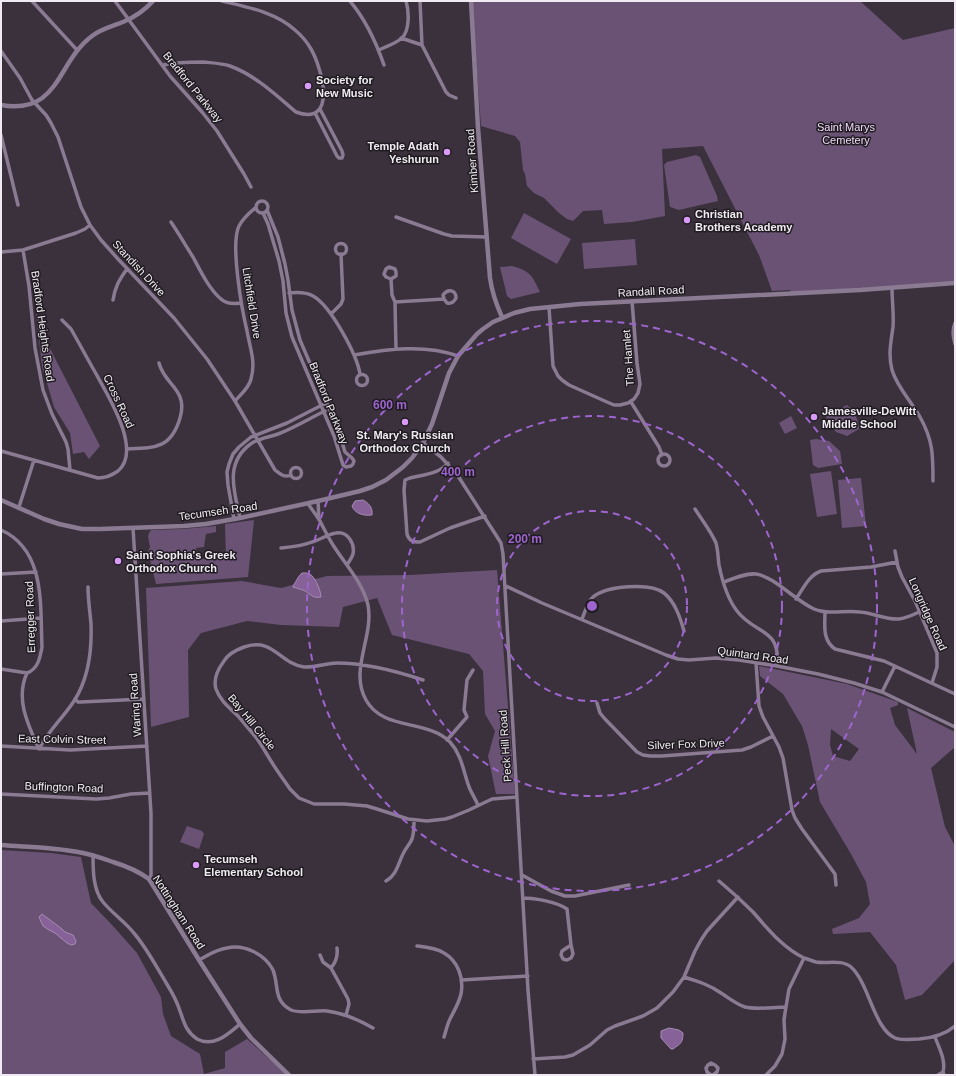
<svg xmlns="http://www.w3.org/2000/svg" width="956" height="1076" viewBox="0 0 956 1076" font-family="Helvetica,sans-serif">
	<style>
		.green { fill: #6a5275; fill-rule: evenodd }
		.water { fill: #876298; stroke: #a68bb3 }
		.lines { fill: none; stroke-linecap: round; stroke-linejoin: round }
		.minor { stroke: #8a7a92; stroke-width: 3.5 }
		.tertiary { stroke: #8a7a92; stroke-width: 4.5 }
		.ring { fill: none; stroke: #9e65ce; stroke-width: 2; stroke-dasharray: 7 5 }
		.poi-dot { fill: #da9af7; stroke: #1f1b20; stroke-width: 1.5 }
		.labels { text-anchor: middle; stroke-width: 3; stroke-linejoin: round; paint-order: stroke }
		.poi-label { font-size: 11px; font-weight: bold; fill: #f0ebf2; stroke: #1f1b20; text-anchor: start }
		.street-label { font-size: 11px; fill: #f0ebf2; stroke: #1f1b20 }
		.park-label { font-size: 11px; fill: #edd8f7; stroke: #1f1b20 }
		.centre { fill: #9e65ce; stroke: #1f1b20; stroke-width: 2 }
		.ring-label { font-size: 12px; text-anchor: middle; font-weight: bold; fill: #9e65ce; stroke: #1f1b20; stroke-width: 3; stroke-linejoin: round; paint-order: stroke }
	</style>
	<rect width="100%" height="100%" fill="#3a313d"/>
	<path class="green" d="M471 1H860L903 40 955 28V283L791 293 790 290 772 291 759 255 703 146 662 149 665 216 632 222 604 224 602 210 583 211 573 221 567 219 559 213 544 198 534 193 527 186 525 174 523 170 520 142 515 136 481 126 474 32Z
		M696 155 700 157 717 196 718 201 679 210 670 207 664 165 667 162Z
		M524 213 571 239 557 264 511 238Z
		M635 239 637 265 584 269 582 243Z
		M512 266C530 271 532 275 540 292L511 299 507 296 500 267Z
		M36 313 39 319V327L100 446 89 459 84 452 73 454 70 433 54 407 42 366Z
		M847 405C854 410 859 421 859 429L847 436 836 432 826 417Z
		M791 416 797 428 785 434 779 423Z
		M816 439 829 441 840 451 842 464 818 468 813 465 810 440Z
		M831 471 837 514 817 517 810 474Z
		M861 478 866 526 842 528 838 480Z
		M254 520 248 577 156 584 150 560 151 557 149 556 148 552 150 547 148 536 149 533 151 530 183 529 216 526V532L206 534 204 547 196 548V559H226L225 524Z
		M497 570 515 794H496L488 756 495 731 485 714 483 671 469 654 392 635 377 598 343 607 339 627 281 625 247 621 201 633 188 650 189 717 151 727 146 588 242 581 281 588 327 576 410 575Z
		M759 666 847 684 898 702V705L890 708 895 725 917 754 907 708 955 732V747L931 768 945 827 955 846V960L922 995 905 1000 896 965 870 932 833 934 832 929 859 918 870 904 866 882 851 854 820 802 808 745 802 726 783 694 760 676ZM831 729 859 749 850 761 833 756 830 745Z
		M187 826 202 831 204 834 199 849 180 842Z
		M1 850 51 853 81 857 91 903 113 926 137 953 161 997 163 1014 171 1036 200 1054 204 1074 225 1068V1052L247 1039 287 1075H1Z"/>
	<path class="water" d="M363 500C369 503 373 508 372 515 364 516 355 514 352 506L355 501Z
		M302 573H306C308 573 311 574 312 576 316 579 321 592 321 597 312 599 310 593 303 590 300 589 296 588 293 587V586C296 582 298 576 302 573Z
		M42 914 62 929 65 932 73 935 76 941 75 944 71 945 67 943 55 933 49 930 43 926 39 917Z
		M669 1028 679 1030 683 1033C683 1043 680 1044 673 1049H671L661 1038V1031Z"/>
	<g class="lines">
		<path class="minor" d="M32 1 77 50
			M115 1 170 76 202 112 217 131 244 174 251 187
			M350 1C366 20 376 42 384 65
			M420 1 422 45 446 92 449 95 456 98
			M401 38 422 45
			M379 50C387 46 395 44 402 38 410 30 409 11 406 1
			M1 51 20 78 32 100 46 115 51 123 58 137 81 207 90 225 101 240 118 259 174 318 207 359 235 401 275 470C280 474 284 478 291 475
			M163 65C177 62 189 62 203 62 212 63 221 63 230 66 255 75 276 95 296 112 338 127 322 68 311 49 307 42 301 35 295 30 275 12 247 7 222 1
			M315 113 337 156 339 158H342L343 155 342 151 320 109
			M1 135 17 201 18 205
			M256 207a6 6 0 1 1 12 0a6 6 0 1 1-12 0Z
			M263 213 268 224 279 261 283 281 286 313 292 337 334 436 343 465 346 467 351 466 353 464 354 461 352 458 345 452 338 429 300 340 292 310 288 280 285 264 278 237 267 210
			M396 217 444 234 452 236 487 237
			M171 222C179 234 186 246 193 257 200 270 209 289 221 299 226 304 234 304 241 303
			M335.5 249a5.5 5.5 0 1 1 11 0a5.5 5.5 0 1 1-11 0Z
			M23 250 29 286 35 348 43 390 52 414 66 442 68 449 70 470
			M1 252 23 250 76 233 85 229 90 225
			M391 279 386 277 384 274 386 269 389 267 395 269 396 272V276L391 279 392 295 395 302 396 349
			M892 288C892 301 894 314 893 327 891 342 888 354 892 370 897 387 911 401 920 417 933 440 933 455 933 481
			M289 293C298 292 306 292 313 296 331 306 357 355 360 374
			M113 300C115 287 119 280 127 269
			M395 302 444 299 447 303C451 304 454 302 456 298 456 290 448 288 443 295L444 299
			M549 307 553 366 558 376 562 380 569 385 607 402 614 405H620L628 403 634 399 638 393 640 384 637 363 632 301
			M331 314 341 304 343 299 341 254
			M955 323C952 330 953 336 955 344
			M354 355C388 349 425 344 458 356
			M356.5 380a5.5 5.5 0 1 1 11 0a5.5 5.5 0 1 1-11 0Z
			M235 401C241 394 249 388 251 379 256 362 250 348 247 331 242 310 230 244 239 226 243 218 249 213 255 208
			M631 402 659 447 662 455
			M423 443 441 457 458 476 494 532 501 543 503 554 528 990 535 1075
			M127 449C154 448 171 449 180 418 182 411 183 404 180 397 175 384 163 379 159 363
			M1 451 98 478C106 478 111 476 118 471 143 450 107 394 95 372 87 358 79 343 71 329L62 320
			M658 460a6 6 0 1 1 12 0a6 6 0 1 1-12 0Z
			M448 463C439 474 422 475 410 478L405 480 404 490 407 534C409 541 413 542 420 542L450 528 485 516
			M290.5 473a5.5 5.5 0 1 1 11 0a5.5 5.5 0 1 1-11 0Z
			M318 501 319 520
			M308 504C312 509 316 515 320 521 324 529 328 537 333 545 345 564 363 583 368 605 374 637 349 670 366 700 383 731 427 719 450 742 461 754 463 769 468 784 470 791 475 798 478 805
			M19 507 34 460
			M695 509C702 520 711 531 716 543 718 550 718 558 719 565 722 580 727 598 737 611 755 635 781 627 777 666
			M240 518C234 491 224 462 252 443 260 438 270 437 278 434 294 428 310 418 325 411
			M234 519 228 485 227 472 229 464 233 454 239 447 251 437 287 423 326 403
			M133 528 151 813V875L149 879
			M1 530C46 550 40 606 42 647 40 658 38 669 27 673 15 699 28 725 39 749
			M281 548C292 547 302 546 312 542 320 540 328 534 336 533 348 531 355 544 353 554 352 558 349 561 347 565
			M895 551 898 567 902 577 916 603 937 653V667L932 683
			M1 574 36 572
			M724 582C734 578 746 573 756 574 773 576 796 601 814 609 828 615 845 610 860 612 873 613 886 620 899 619 906 618 913 615 919 612
			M506 586 542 603 666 655 678 659 689 660 716 658 739 660 777 666 818 674 854 683 882 692 955 727
			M796 599C803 589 809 575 821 571L871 567 897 562
			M825 612C825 625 822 640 835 649L884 661 955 694
			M582 619C585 612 587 603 593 597 606 586 650 582 664 593 675 602 680 617 684 631
			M1 621 41 618
			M756 663 759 706 763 717 779 747 783 758 792 810 795 818 802 829 835 874 836 885
			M1 669 27 673
			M423 680C396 671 367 663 337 663 326 663 315 668 304 667 278 663 274 637 244 647 236 650 228 654 224 661 218 669 213 679 216 689 220 701 231 709 239 717 244 723 250 730 255 736 261 744 266 753 271 761 277 771 284 780 290 789L299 798 314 804H344L367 806 377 809 408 819 427 821 445 819 452 817 469 810 492 799 517 797
			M882 692 895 666
			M75 699 78 702H81L144 699
			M597 703 600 713 605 719 637 752 643 755 650 756H662L742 750 751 747 773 736
			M447 740 467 717 464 710 467 680 473 670
			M1 746 70 750 147 746
			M39 749C48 731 63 718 74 701 89 678 92 651 91 624 90 612 88 599 88 587
			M1 794 96 799 109 798 131 794 150 793
			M93 855C93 870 93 890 103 902 112 913 124 921 133 932 147 948 157 968 168 986 173 994 177 1002 180 1011 184 1022 186 1032 197 1039 214 1048 228 1034 240 1024
			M522 875 551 891 565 896H575L629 885
			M386 881C397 875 398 863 404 852 406 848 410 844 412 839 414 833 414 826 414 820
			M719 881C731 891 742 901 753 912 768 929 783 948 804 958 808 959 812 961 816 962 826 964 842 959 851 967 869 983 874 1029 895 1038 902 1041 911 1039 919 1039 932 1038 944 1035 955 1026
			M523 898C535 898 557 902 567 909L571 945 562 951 561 955 563 959 567 960 571 958 573 954 571 945
			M417 946C426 947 436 948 444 953 458 961 464 978 461 994 459 1003 454 1011 450 1019 447 1025 446 1031 444 1037
			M320 955 323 962 331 968C336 962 338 956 337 948
			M199 960C208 955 217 949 227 948 244 944 265 954 273 970 279 985 273 1001 291 1010 301 1014 317 1010 327 1011 344 1013 359 1020 373 1028
			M331 968 348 999 349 1004 346 1015
			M684 977C697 981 710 985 721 993 729 998 736 1004 745 1007 758 1010 773 1007 786 1007
			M462 980 528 976
			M935 1037C939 1048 946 1060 943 1072
			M533 1059 565 1057 573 1055 590 1045 607 1030 615 1026 643 1016 657 1008 673 992 684 977 695 951 701 940 707 931 738 897
			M711 1075 707 1072 706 1068 708 1065 711 1063 715 1065 718 1068 717 1072 713 1075
			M766 1075 775 1066 782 1054 785 1039 784 1020 785 1013 789 989 804 958
			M938 1075 943 1072 944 1075"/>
		<path class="tertiary" d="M471 1 478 128 490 278C492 292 496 304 502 317
			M1 105C60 115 56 63 92 36 101 29 113 26 123 22 135 17 145 10 153 1
			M1 500 44 519 59 524 82 529H100L184 526 206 524 240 518 318 501 360 491 372 487 386 480 403 467 412 458 423 443 432 424 449 373 458 356 477 334 483 329 493 322 514 313 530 309 580 304 860 290 955 283
			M1 845C26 847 53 847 78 852 90 854 102 858 113 862 126 866 138 871 149 879L199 960 240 1024 251 1038 289 1075"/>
	</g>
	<g class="ring">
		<circle cx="592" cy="606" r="95"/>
		<circle cx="592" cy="606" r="190"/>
		<circle cx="592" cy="606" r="285"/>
	</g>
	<g class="poi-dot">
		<circle cx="308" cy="86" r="4"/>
		<circle cx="447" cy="152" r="4"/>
		<circle cx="687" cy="220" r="4"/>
		<circle cx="814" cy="417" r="4"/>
		<circle cx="405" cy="422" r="4"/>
		<circle cx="118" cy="561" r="4"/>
		<circle cx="196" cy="865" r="4"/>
	</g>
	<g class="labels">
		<g class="poi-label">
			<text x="316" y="84">Society for<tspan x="316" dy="13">New Music</tspan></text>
			<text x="439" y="150" text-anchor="end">Temple Adath<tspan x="439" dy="13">Yeshurun</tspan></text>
			<text x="695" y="218">Christian<tspan x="695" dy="13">Brothers Academy</tspan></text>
			<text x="822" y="415">Jamesville-DeWitt<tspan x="822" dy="13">Middle School</tspan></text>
			<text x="405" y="439" text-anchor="middle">St. Mary's Russian<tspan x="405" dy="13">Orthodox Church</tspan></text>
			<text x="126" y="559">Saint Sophia's Greek<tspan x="126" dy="13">Orthodox Church</tspan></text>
			<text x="204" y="863">Tecumseh<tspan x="204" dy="13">Elementary School</tspan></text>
		</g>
		<g class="street-label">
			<text transform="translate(193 87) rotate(51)" y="4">Bradford Parkway</text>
			<text transform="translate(472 161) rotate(-94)" y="4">Kimber Road</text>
			<text transform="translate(139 268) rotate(47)" y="4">Standish Drive</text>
			<text transform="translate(651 291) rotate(-3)" y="4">Randall Road</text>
			<text transform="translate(252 303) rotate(81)" y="4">Litchfield Drive</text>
			<text transform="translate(43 326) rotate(82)" y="4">Bradford Heights Road</text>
			<text transform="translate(628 358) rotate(-94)" y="4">The Hamlet</text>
			<text transform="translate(119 401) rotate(65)" y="4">Cross Road</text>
			<text transform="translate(329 403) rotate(68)" y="4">Bradford Parkway</text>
			<text transform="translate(218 511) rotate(-8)" y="4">Tecumseh Road</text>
			<text transform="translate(928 614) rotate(66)" y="4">Longridge Road</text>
			<text transform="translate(30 617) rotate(-92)" y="4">Erregger Road</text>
			<text transform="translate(753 655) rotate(8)" y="4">Quintard Road</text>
			<text transform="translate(135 705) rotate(-94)" y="4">Waring Road</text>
			<text transform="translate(252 722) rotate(51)" y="4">Bay Hill Circle</text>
			<text transform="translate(62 739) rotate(1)" y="4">East Colvin Street</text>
			<text transform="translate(686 744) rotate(-2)" y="4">Silver Fox Drive</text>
			<text transform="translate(505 746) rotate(-94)" y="4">Peck Hill Road</text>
			<text transform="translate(64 787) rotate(2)" y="4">Buffington Road</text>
			<text transform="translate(179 912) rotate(57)" y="4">Nottingham Road</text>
		</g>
		<g class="park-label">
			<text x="846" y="131">Saint Marys<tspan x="846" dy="13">Cemetery</tspan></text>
		</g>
	</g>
	<circle cx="592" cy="606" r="6" class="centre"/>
	<g class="ring-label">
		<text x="390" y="409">600 m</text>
		<text x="458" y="476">400 m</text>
		<text x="525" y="543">200 m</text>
	</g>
	<rect width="956" height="1076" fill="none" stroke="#f0ebf2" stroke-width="4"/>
</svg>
